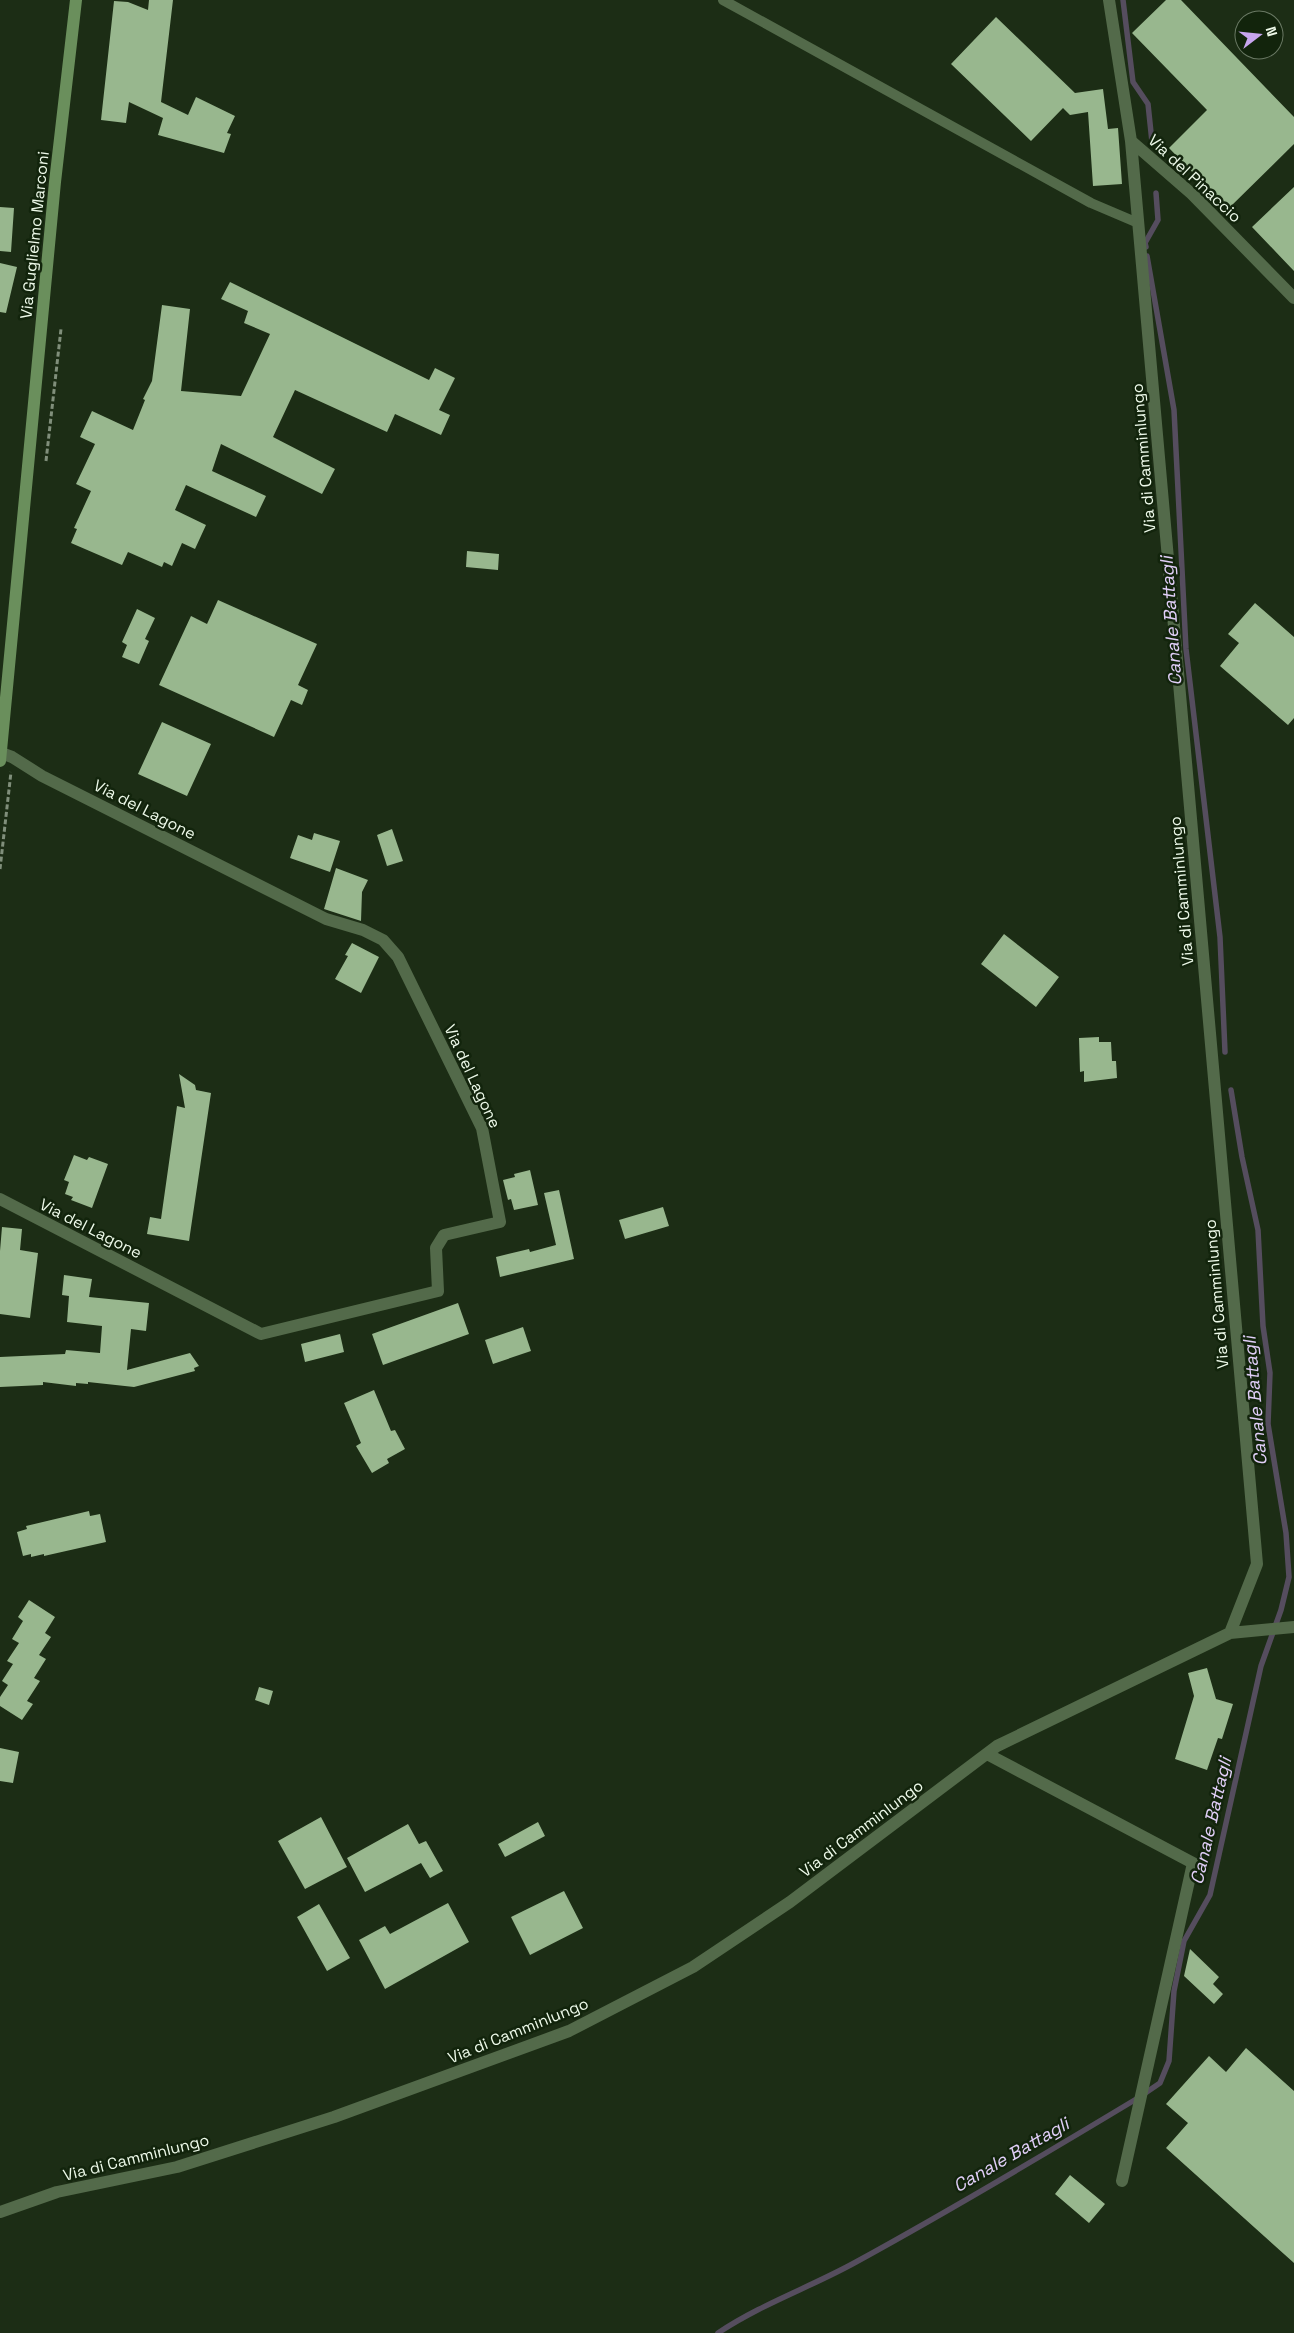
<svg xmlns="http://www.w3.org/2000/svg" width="1294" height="2333" viewBox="0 0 1294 2333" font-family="'Space Grotesk',sans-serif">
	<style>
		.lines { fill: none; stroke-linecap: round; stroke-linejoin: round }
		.stream { stroke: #554d5e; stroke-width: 5.5 }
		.building { fill: #98b78e }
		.path { stroke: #808f7b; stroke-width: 3; stroke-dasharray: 5 2.5; stroke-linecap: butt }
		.lane { stroke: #536a4a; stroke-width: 10 }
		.street { stroke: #536a4a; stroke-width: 12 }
		.secondary { stroke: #6a8f5c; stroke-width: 12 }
		.labels { text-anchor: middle; stroke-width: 5; stroke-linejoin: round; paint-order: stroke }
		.street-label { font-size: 16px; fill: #edf9e9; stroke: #12240c }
		.water-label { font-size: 18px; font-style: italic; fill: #e1cff8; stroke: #12240c }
	</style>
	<rect width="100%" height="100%" fill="#1c2d15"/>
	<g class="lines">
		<path class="stream" d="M1123 0 1133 82 1148 104 1152 142
			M1146 247 1145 243 1158 220 1156 193
			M1147 256 1174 410 1186 649 1220 937 1225 1052
			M718 2333C761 2304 811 2287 856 2262 951 2210 1045 2154 1138 2098L1160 2083 1169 2061 1174 1991 1184 1941 1210 1895 1261 1666 1281 1610 1289 1577 1286 1533 1268 1424 1270 1373 1263 1326 1258 1230 1242 1157 1231 1090"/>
	</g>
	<path class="building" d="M149 0H173L161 102 188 115 196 97 235 116 227 133 231 134 224 153 158 135 163 118 129 102 126 123 101 120 114 1 128 2 148 10Z
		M1166 0H1181L1294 117V144L1228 209 1169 148 1207 110 1132 33Z
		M996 17 1075 93 1103 89 1108 129 1118 128 1122 184 1093 186 1088 112 1070 115 1063 108 1031 141 951 64Z
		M1294 187V271L1252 227Z
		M0 207 14 208 11 252 0 251Z
		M0 263 17 267 6 313 0 312Z
		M230 282 429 380 435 368 455 378 439 410 450 415 441 435 395 414 387 432 295 390 273 437 335 469 322 494 221 444 212 471 266 496 256 517 186 485 175 510 206 525 195 549 182 543 172 566 164 562 162 567 128 552 122 565 71 543 77 529 74 528 91 491 76 484 95 444 80 437 92 411 133 430 145 400 143 399 152 381 162 305 190 309 181 391 241 396 270 334 244 323 248 311 221 299Z
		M467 551 499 554 498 570 466 567Z
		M218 600 317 644 298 685 308 690 302 705 291 700 274 737 159 685 191 616 207 624Z
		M1255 603 1294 637V718L1288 725 1220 666 1239 643 1228 634Z
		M137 609 155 618 145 639 149 641 139 664 122 657 127 645 122 642Z
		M162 722 211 744 187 796 138 774Z
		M392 829 403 861 387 866 377 835Z
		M314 833 340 841 330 872 290 858 298 835 312 840Z
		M336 868 368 880 362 892 361 921 324 909Z
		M1004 934 1059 977 1036 1007 981 964Z
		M352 943 379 957 361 993 335 979 348 956 345 955Z
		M1099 1037V1042H1111L1112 1061H1116L1117 1078 1084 1082V1071L1080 1072 1079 1038Z
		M179 1074 195 1085 196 1090 211 1093 189 1241 147 1234 150 1217 161 1219 177 1106 185 1108Z
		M74 1155 87 1160 89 1157 108 1164 92 1208 71 1200 73 1197 65 1194 69 1182 64 1180Z
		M530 1170 538 1205 514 1210 511 1199 508 1200 503 1180 515 1177 514 1174Z
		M559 1190 574 1259 500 1277 496 1257 529 1249 530 1252 556 1245 544 1193Z
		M663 1207 669 1226 625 1239 619 1220Z
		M2 1227 22 1229 20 1250 38 1253 30 1318 0 1314V1251Z
		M64 1275 92 1279 89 1297 149 1303 146 1331 131 1329 127 1370 190 1353 199 1366 194 1368 195 1371 134 1387 88 1382V1384L76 1383V1386L43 1382V1385L0 1387V1357L65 1354 66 1350 100 1353 102 1326 67 1322 69 1296 62 1295Z
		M458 1303 469 1334 383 1365 372 1334Z
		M523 1327 531 1351 493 1364 485 1340Z
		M340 1334 344 1352 305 1362 301 1344Z
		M374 1390 391 1431 395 1430 405 1449 387 1459 389 1463 372 1473 356 1446 361 1443 344 1403Z
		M89 1511 90 1516 100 1514 106 1542 44 1556V1554L31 1557V1554L23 1556 17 1532 27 1529 26 1526Z
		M29 1600 55 1617 45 1633 51 1637 39 1655 46 1659 34 1678 40 1681 27 1701 33 1704 22 1720 0 1706V1697L8 1685 2 1681 13 1664 7 1661 19 1643 12 1639 23 1621 18 1617Z
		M1207 1668 1216 1699 1233 1704 1222 1739 1218 1738 1207 1770 1175 1759 1194 1696 1188 1673Z
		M259 1687 273 1691 269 1705 255 1700Z
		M0 1748 19 1752 13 1783 0 1781Z
		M321 1817 347 1867 305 1889 278 1841Z
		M538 1822 545 1836 505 1857 498 1844Z
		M408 1824 419 1844 426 1841 443 1871 430 1878 421 1863 365 1892 347 1858Z
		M564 1891 583 1928 530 1955 511 1917Z
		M448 1903 469 1942 385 1989 359 1940 385 1926 390 1934Z
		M319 1904 350 1958 327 1971 297 1917Z
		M1190 1949 1219 1977 1213 1984 1223 1994 1214 2004 1184 1976Z
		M1246 2048 1294 2091V2263L1166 2148 1188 2123 1166 2104 1209 2056 1226 2072Z
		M1070 2175 1105 2204 1089 2223 1055 2194Z"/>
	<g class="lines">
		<path class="path" d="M46 461 61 329
			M0 869 11 772"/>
		<path class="lane" d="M723 0 1091 203 1138 223 1137 217"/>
		<path class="street" d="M1109 0 1131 141 1192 194 1294 298
			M1131 141 1257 1564 1230 1633
			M0 1199 261 1334 438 1291 436 1248 444 1235 500 1222 482 1128 398 957 383 940 363 930 326 919 42 776 12 757 1 753
			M987 1754 1193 1863 1122 2181
			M0 2212 57 2192 177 2167 334 2117 569 2031 693 1967 790 1902 997 1746 1230 1633 1294 1627"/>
		<path class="secondary" d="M0 761 55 182 76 0"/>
	</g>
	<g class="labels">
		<g class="street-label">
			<text transform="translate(1195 178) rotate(43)" y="6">Via del Pinaccio</text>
			<text transform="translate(34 235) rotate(-84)" y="6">Via Guglielmo Marconi</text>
			<text transform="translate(1143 458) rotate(-95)" y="6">Via di Camminlungo</text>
			<text transform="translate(145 809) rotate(27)" y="6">Via del Lagone</text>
			<text transform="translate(1181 891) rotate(-95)" y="6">Via di Camminlungo</text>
			<text transform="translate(473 1076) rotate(65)" y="6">Via del Lagone</text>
			<text transform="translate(91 1228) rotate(27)" y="6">Via del Lagone</text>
			<text transform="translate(1216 1294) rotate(-95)" y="6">Via di Camminlungo</text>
			<text transform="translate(861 1828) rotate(-37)" y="6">Via di Camminlungo</text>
			<text transform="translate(518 2030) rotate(-22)" y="6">Via di Camminlungo</text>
			<text transform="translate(136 2157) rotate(-14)" y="6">Via di Camminlungo</text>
		</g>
		<g class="water-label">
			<text transform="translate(1171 621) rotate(-94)" y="6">Canale Battagli</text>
			<text transform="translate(1255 1401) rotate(-95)" y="6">Canale Battagli</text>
			<text transform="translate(1211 1821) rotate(-77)" y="6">Canale Battagli</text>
			<text transform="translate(1011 2155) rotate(-30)" y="6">Canale Battagli</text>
		</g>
	</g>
	<g transform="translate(1259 35) rotate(74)"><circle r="24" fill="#12240c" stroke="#6a7964"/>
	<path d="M0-4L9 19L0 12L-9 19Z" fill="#c8a6ef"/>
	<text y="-8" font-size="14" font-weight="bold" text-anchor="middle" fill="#edf9e9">N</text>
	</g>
</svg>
